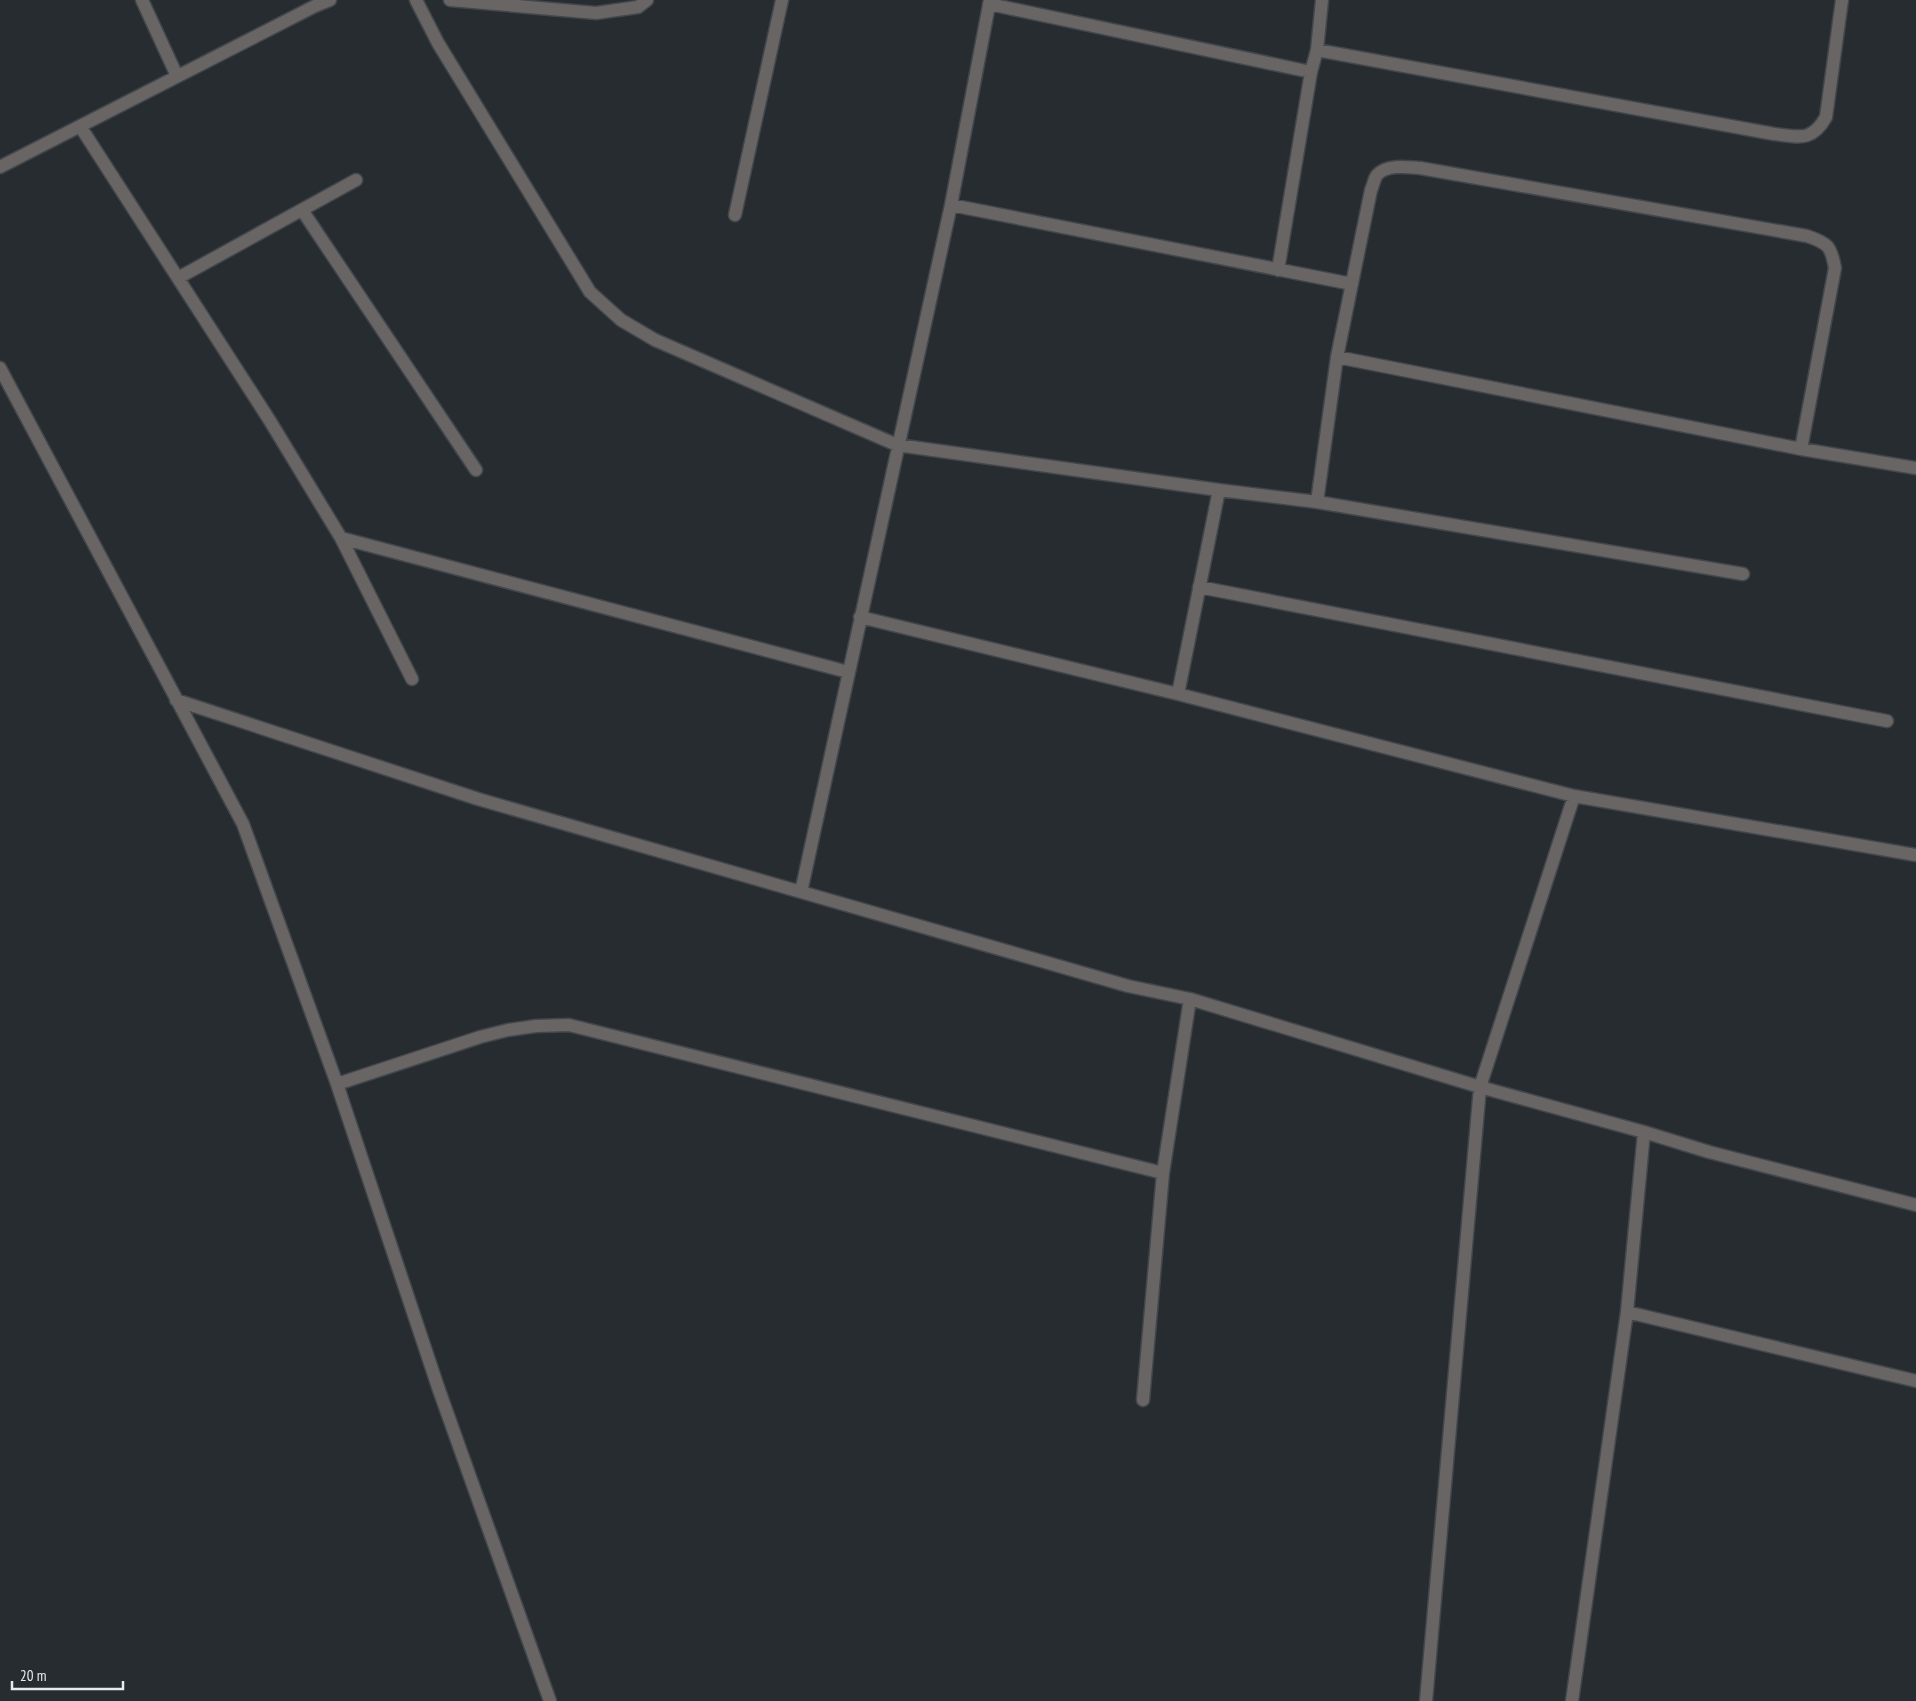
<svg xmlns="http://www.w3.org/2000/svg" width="1916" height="1701" viewBox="0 0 1916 1701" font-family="'PT Sans Narrow',sans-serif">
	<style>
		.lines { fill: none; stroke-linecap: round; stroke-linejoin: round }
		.minor-casing { stroke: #42474b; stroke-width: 15 }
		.minor { stroke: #696564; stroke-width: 12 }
	</style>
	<rect width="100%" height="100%" fill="#272c31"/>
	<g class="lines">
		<g class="minor-casing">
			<path id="minor" d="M142 0 177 76
				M416 0 438 43 590 292 621 320 655 340 897 445 1219 490 1178 694 1574 796 1480 1087 1426 1701
				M450 0 596 13 638 7 647 0
				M989 4 1311 72
				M1317 50 1774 134C1799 137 1812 142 1826 117L1842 0
				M80 126 270 421 341 538 412 679
				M0 167 315 6 330 0
				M951 205 1352 284
				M302 210 476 470
				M735 215 782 0
				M1278 270 1311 72 1317 50 1322 0
				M178 278 356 180
				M1337 357 1801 449 1916 468
				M0 368 243 824 337 1084 439 1390 550 1701
				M1219 490 1317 502 1743 574
				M1317 502 1337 357 1371 190C1373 186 1374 179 1377 175 1386 164 1408 167 1420 168L1807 236C1828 243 1831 246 1835 268L1801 449
				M341 538 848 672
				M1199 587 1887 721
				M860 617 1178 694
				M176 700 478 799 1128 986 1190 999 1480 1087 1644 1132 1709 1152 1916 1205
				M1574 796 1916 855
				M801 892 951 205 990 0
				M337 1084 480 1037 508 1030 536 1026 569 1025 1163 1173
				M1627 1312 1916 1381
				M1143 1400 1163 1173 1190 999
				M1572 1701 1627 1312 1644 1132"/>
		</g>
		<use href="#minor" class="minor"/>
	</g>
	<path d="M12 1681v8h111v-8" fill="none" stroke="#e7ebee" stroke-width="2.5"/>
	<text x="20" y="1681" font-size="15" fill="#e7ebee" stroke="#272c31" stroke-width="4" paint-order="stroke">20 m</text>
</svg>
